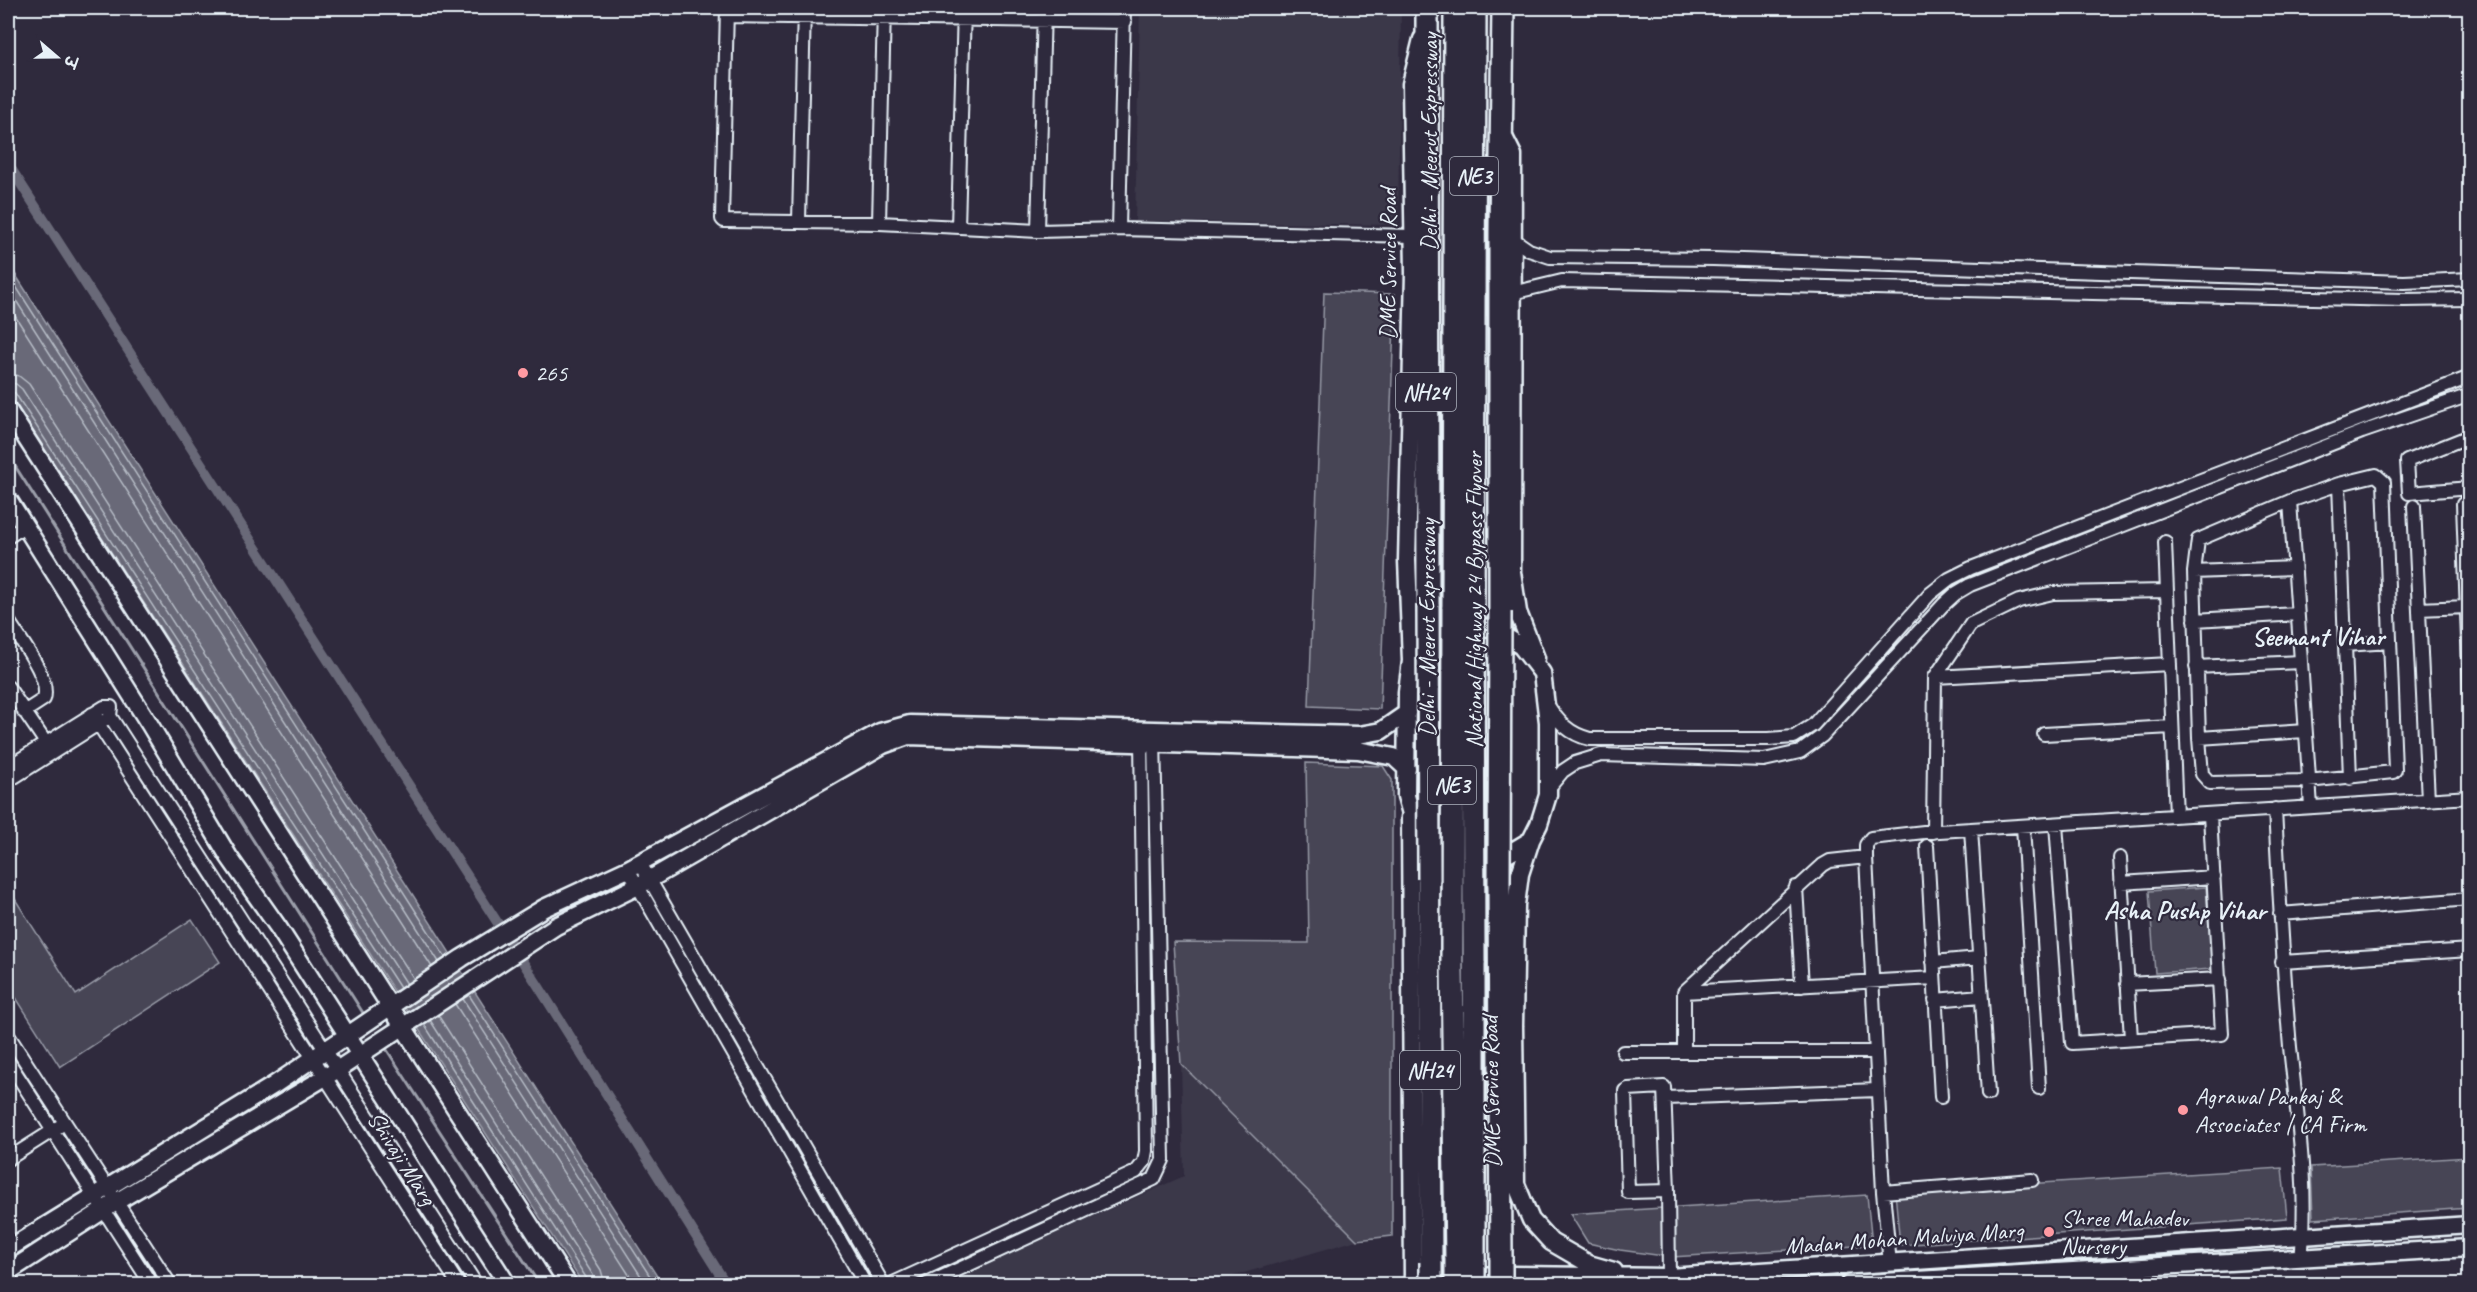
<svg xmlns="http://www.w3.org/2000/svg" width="2477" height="1292" viewBox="0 0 2477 1292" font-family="Caveat,'Playpen Sans Deva',sans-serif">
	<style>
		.built { fill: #3b3749 }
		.green { fill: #464455; stroke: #979aa6; stroke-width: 1.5 }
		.water { fill: #696978; stroke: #9c9fab; stroke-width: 1.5 }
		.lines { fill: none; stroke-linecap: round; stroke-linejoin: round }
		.shore { stroke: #b5bbc5; stroke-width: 1.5 }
		.stream { stroke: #9c9fab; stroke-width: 3 }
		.canal { stroke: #696978; stroke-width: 10 }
		.street-casing { stroke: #e8f1f8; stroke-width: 16 }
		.secondary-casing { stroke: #e8f1f8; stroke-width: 21 }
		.highway-casing { stroke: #e8f1f8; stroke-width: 26 }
		.street { stroke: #2f2a3d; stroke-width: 12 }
		.secondary { stroke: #2f2a3d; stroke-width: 16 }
		.highway { stroke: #2f2a3d; stroke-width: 21 }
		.highway-bridge-casing { stroke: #e8f1f8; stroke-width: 26; stroke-linecap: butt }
		.highway-bridge { stroke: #2f2a3d; stroke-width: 21 }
		.poi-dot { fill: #ff9aa2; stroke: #2f2a3d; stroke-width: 2 }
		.labels { text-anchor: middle; stroke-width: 4.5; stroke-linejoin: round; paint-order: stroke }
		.shield { fill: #2f2a3d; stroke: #b0b5c0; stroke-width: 1.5 }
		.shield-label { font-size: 22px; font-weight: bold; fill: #e8f1f8 }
		.street-label { font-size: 24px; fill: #e8f1f8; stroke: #2f2a3d }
		.poi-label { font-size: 24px; fill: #e8f1f8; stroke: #2f2a3d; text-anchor: start }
		.neighbourhood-label { font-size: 26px; font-weight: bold; fill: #e8f1f8; stroke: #2f2a3d }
	</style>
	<rect width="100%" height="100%" fill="#2f2a3d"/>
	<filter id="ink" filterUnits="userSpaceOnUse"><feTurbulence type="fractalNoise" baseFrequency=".0167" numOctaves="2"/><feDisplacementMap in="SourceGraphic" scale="12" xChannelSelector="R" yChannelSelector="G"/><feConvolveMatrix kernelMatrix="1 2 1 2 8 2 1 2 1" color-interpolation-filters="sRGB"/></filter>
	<g filter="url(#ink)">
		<path class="built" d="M1140 8H1401L1398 225 1135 221Z
			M1181 1064 1357 1240 1206 1284H942L1184 1176Z"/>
		<path class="green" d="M1324 292 1395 294 1380 709 1309 706Z
			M1306 763 1383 766 1392 780V1236L1357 1240 1181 1064 1173 942 1309 943Z
			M2206 887 2212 969 2155 973 2149 891Z
			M8 888 76 995 192 919 220 962 60 1067 8 985Z
			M2469 1157V1208L2313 1219 2311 1167Z
			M2282 1168 2287 1218 1900 1245 1895 1192Z
			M1867 1195 1872 1245 1671 1257 1620 1250 1588 1243 1570 1214Z"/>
		<path class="water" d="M8 263 662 1284H583L8 392Z"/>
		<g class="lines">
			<path class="shore" d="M8 274 445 957
				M8 288 439 962
				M8 305 432 967
				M8 373 19 376 29 384 414 979
				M8 382 16 384 22 389 407 984
				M8 390 15 393 400 988
				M469 995 655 1284
				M463 999 646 1284
				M455 1004 635 1284
				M438 1015 601 1270 605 1284
				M430 1020 593 1275 595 1284
				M424 1024 587 1279 588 1284"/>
			<path class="stream" d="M8 455 365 1016
				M385 1047 539 1284"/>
			<path class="canal" d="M8 164 539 987 726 1284"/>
			<g class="street-casing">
				<path id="street" d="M727 8 722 219 724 221 879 223 1038 231 1119 229 1413 236
					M727 16 1125 22
					M799 221 804 8
					M879 223 884 8
					M958 227 964 8
					M1119 229 1124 8
					M1038 231 1044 8
					M1513 239 1529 250 1550 257 1713 259 2404 282 2470 279
					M1512 293 1562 281 2404 300 2470 299
					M2470 436 2407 461 2409 493 2470 488
					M2376 475 2384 482 2395 770 2393 772 2308 781 2210 783 2202 774 2199 738 2194 572 2198 540 2290 501 2339 484Z
					M2339 484 2350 778
					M2290 501 2311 807
					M2463 504 2470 696
					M2414 506 2428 800
					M8 537 23 527
					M2165 542 2176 816
					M2194 572 2294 568
					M2419 609 2466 607
					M8 620C19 639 51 677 44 699L24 712
					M2195 620 2297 614
					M2345 645 2390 642
					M2196 667 2300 662
					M1935 677 2170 664
					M8 687 46 743
					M1547 704C1558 722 1569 734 1590 739H1769L1794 737 1813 725 1930 594 1949 579 1971 568 2470 377
					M92 714 458 1284
					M2044 734 2172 727
					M2199 738 2305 731
					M8 767 104 707H111L110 716 476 1284
					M8 781 103 721
					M1548 789 1563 771 1575 763 1601 755 1764 760 1800 752 1822 736 1943 605 1955 594 1970 585 2362 432 2470 395
					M2275 809C2279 889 2283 968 2290 1047 2297 1116 2309 1189 2301 1258
					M2056 824 2072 1043 2222 1034 2210 815
					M2023 826 2039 1088
					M1971 829 1988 1094
					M1933 832 1935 677 1971 624 2019 601 2053 593 2167 591
					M1927 846 1941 1097
					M2120 858 2131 1039
					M640 863 883 1284
					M628 869 865 1284
					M2121 883 2214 877
					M1796 887 1802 986
					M2280 914 2470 899
					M1933 962 1979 958
					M2282 962 2470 950
					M2127 984 2220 979
					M1684 992 1934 978
					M1935 1000 1981 996
					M8 1035 170 1284
					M1623 1052H1876
					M1684 1052V992L1823 865 1830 861 1866 857
					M8 1061 151 1284
					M1664 1087 1668 1191 1628 1192 1625 1091 1628 1089Z
					M1666 1098 1878 1090
					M8 1159 60 1126
					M1668 1191 1669 1277
					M1883 1192 2032 1180
					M1890 1264 1883 1192 1866 857V845L1871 838 1924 832 2470 797
					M891 1284 1136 1172 1144 1162 1146 1151 1141 737
					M927 1284 1154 1179 1163 1160 1154 737"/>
			</g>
			<g class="secondary-casing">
				<path id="secondary" d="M1502 133 1513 155 1512 572 1518 612 1536 658
					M8 410 568 1284
					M8 499 150 725 229 857 278 927 507 1284
					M1462 626 1491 628 1521 646 1542 673 1548 722V795L1539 824 1531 840 1501 858 1466 861 1431 847 1415 828 1406 796 1407 692 1411 661 1419 646 1437 631Z
					M1411 661 1407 560 1414 273 1411 84 1422 39
					M1410 817 1413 1284
					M1531 840 1520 874 1516 905 1514 1026 1516 1184 1531 1220 1551 1242 1589 1264 1614 1271
					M8 1249 274 1085 462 958 544 908 628 869 880 732 910 724 1359 735 1381 731 1407 713
					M8 1272 116 1202 337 1070 556 926 638 886 883 745 908 736 1358 750 1394 757 1407 769
					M1413 1277 1513 1275 1669 1277 2470 1225
					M1849 1284 2470 1248"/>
			</g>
			<g class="highway-casing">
				<path id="highway" d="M1427 8 1428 605
					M1453 608 1455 8
					M1473 609 1475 8
					M1500 612V231L1503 8
					M1429 879 1431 1262
					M1499 884 1501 1259
					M1452 962 1456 1259
					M1474 962V1258"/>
			</g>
			<use href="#street" class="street"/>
			<use href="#secondary" class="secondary"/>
			<use href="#highway" class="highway"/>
			<g class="highway-bridge-casing">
				<path id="highway-bridge" d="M1428 605 1429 879
					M1473 609 1474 962
					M1499 884 1500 612
					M1452 962 1453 608
					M1474 1258V1284
					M1456 1259V1284
					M1431 1262V1284
					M1501 1284V1259"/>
			</g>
			<use href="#highway-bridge" class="highway-bridge"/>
		</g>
	</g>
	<g class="poi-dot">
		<circle cx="523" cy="373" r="6"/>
		<circle cx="2183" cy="1110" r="6"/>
		<circle cx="2049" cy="1232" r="6"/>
	</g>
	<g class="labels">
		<g class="shield">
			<rect x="1450" y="157" width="48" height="38" rx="4.5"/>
			<rect x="1396" y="373" width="60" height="38" rx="4.5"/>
			<rect x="1428" y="766" width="48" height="38" rx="4.5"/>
			<rect x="1400" y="1051" width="60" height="38" rx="4.5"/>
		</g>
		<g class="shield-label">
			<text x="1474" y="184">NE3</text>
			<text x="1426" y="400">NH24</text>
			<text x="1452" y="793">NE3</text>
			<text x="1430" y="1078">NH24</text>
		</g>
		<g class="street-label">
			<text transform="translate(1429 142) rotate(-90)" y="8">Delhi - Meerut Expressway</text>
			<text transform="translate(1388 264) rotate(-90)" y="8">DME Service Road</text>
			<text transform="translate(1474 600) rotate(-90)" y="8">National Highway 24 Bypass Flyover</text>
			<text transform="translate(1427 628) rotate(-90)" y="8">Delhi - Meerut Expressway</text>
			<text transform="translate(1491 1092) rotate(-91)" y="8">DME Service Road</text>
			<text transform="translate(402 1158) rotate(57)" y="8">Shivaji Marg</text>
			<text transform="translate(1904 1238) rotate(-4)" y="8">Madan Mohan Malviya Marg</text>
		</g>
		<g class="poi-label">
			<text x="535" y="381">265</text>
			<text x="2195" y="1104">Agrawal Pankaj &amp;<tspan x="2195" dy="28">Associates | CA Firm</tspan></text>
			<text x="2061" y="1226">Shree Mahadev<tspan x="2061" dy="28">Nursery</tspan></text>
		</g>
		<g class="neighbourhood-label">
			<text x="2318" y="645">Seemant Vihar</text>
			<text x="2185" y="919">Asha Pushp Vihar</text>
		</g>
	</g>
	<rect width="2477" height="1292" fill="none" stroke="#2f2a3d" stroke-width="30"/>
	<rect x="15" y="15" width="2447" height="1262" fill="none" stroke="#e8f1f8" stroke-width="2" filter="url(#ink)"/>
	<g transform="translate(57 57) rotate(110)" stroke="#2f2a3d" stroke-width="4.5" paint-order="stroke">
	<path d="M0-4.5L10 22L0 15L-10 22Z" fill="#e8f1f8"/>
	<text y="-9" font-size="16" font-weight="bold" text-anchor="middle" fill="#e8f1f8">उ</text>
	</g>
</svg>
